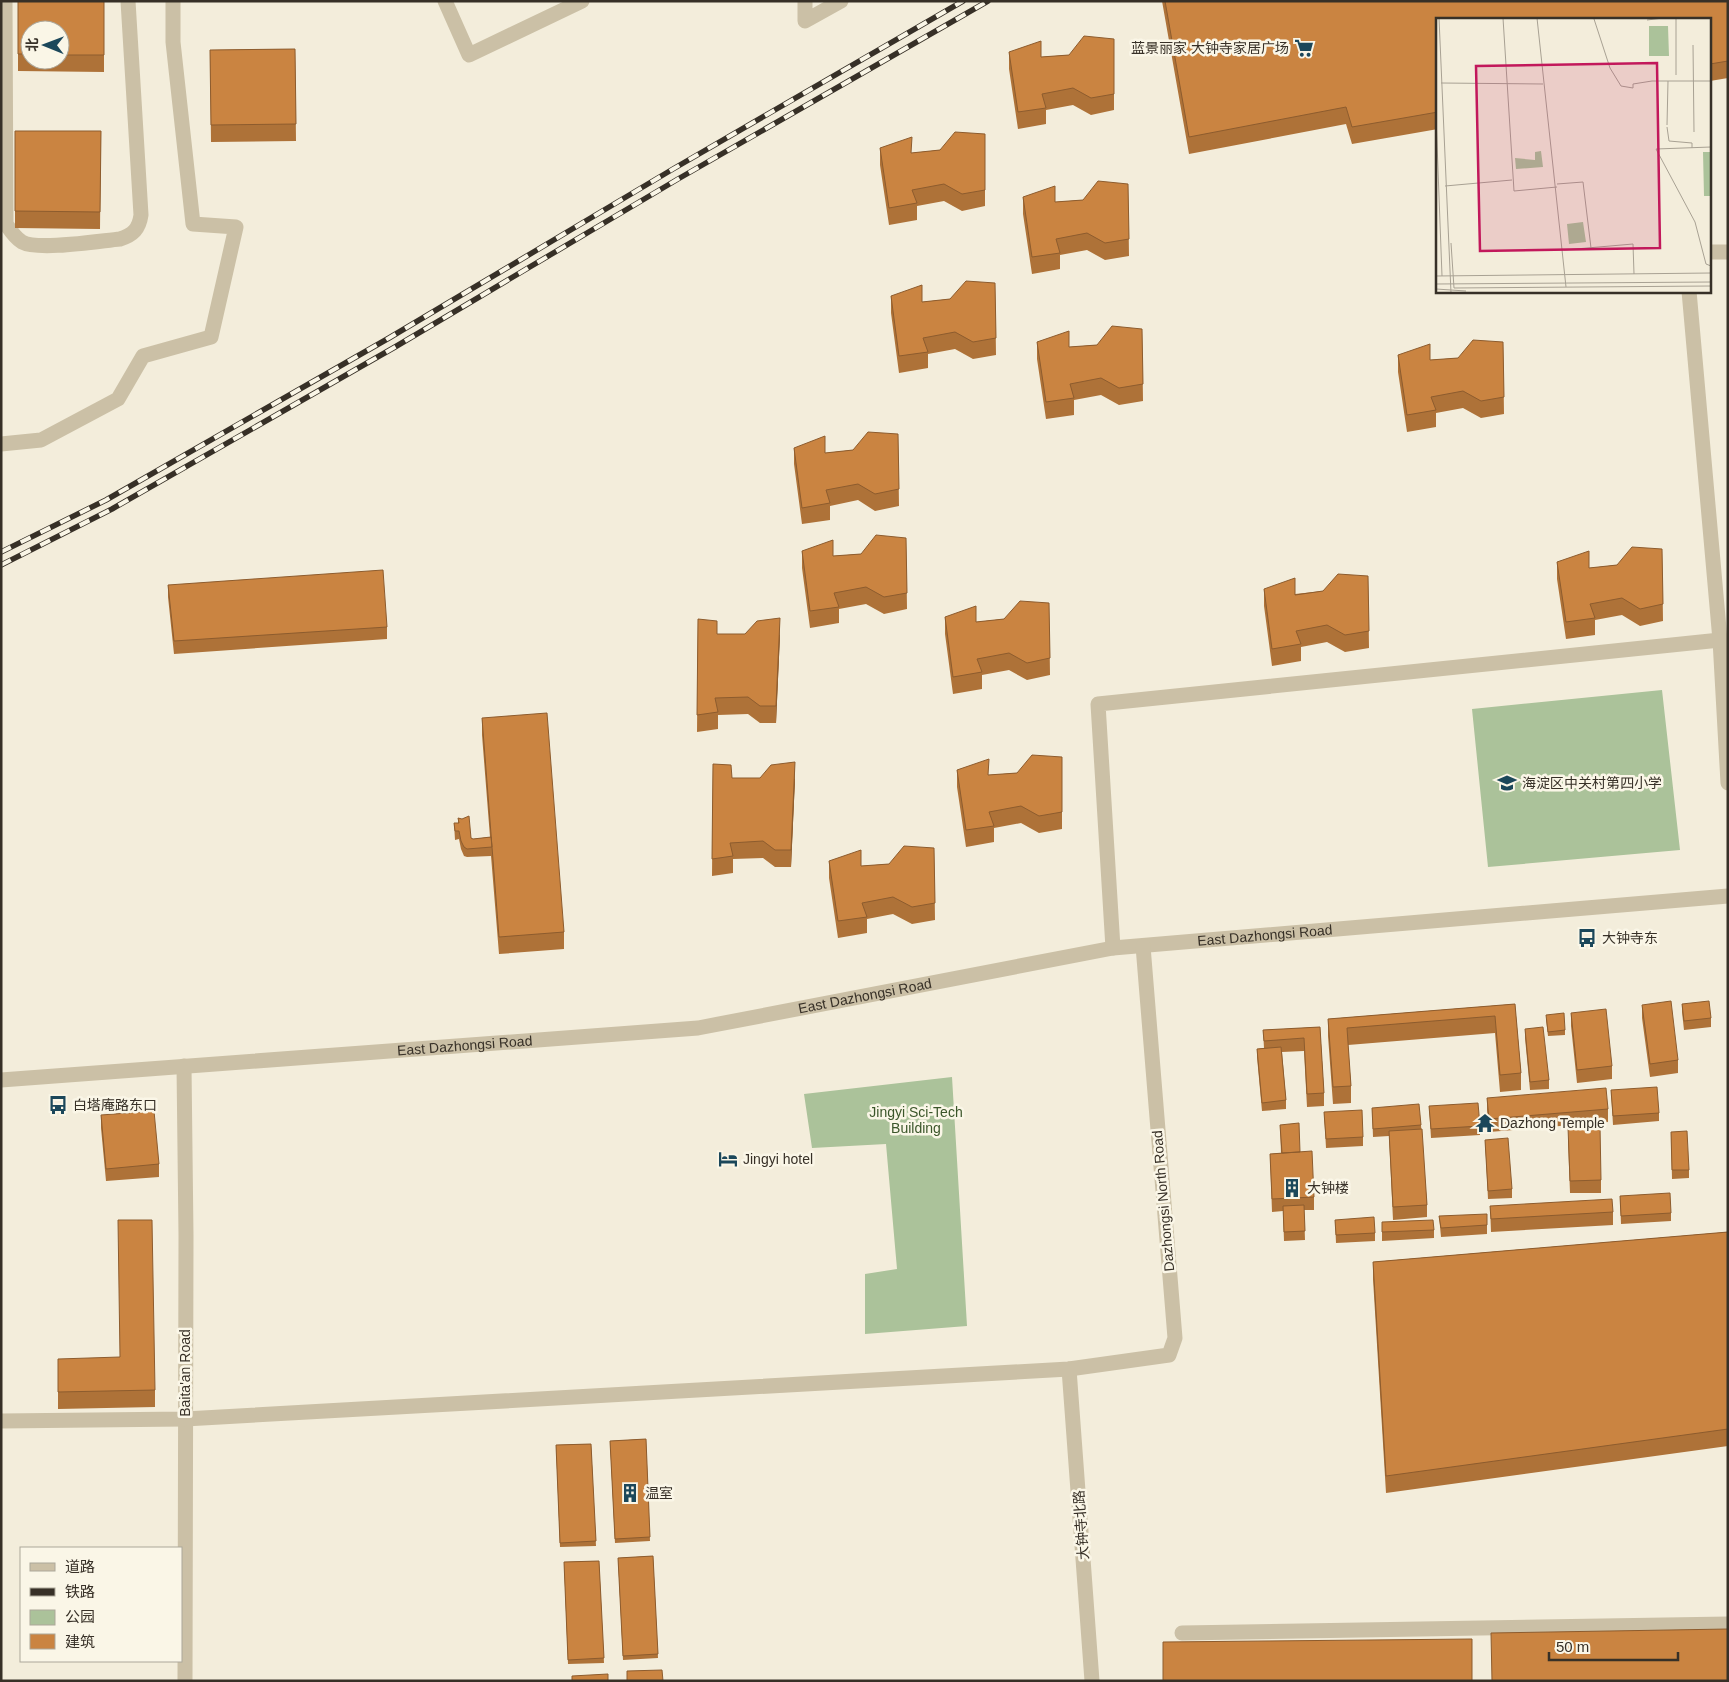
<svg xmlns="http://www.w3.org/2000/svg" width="1729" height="1682" viewBox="0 0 1729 1682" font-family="Helvetica,'Noto Sans SC',sans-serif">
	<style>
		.green { fill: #abc29a }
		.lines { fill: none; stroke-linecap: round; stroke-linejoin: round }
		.minor { stroke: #cbc0a6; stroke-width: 15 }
		.rail-casing { stroke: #373027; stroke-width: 5.5 }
		.rail { stroke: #faf6e7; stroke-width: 4; stroke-dasharray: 11; stroke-linecap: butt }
		.wall { fill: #ae7238; fill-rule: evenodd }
		.shaded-wall { fill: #8d5c2e }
		.building { fill: #ca8441; stroke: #8d5c2e }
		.labels { text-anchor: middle; stroke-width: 5; stroke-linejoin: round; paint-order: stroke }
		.poi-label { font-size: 14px; fill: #373027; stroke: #faf6e7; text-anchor: start }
		.street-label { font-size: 14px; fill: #373027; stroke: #faf6e7 }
		.park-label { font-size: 14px; fill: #3b562a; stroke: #faf6e7 }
		.inset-road { fill: none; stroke: #a8a193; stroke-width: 1 }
		.view { fill: #c2185b; fill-opacity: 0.15; stroke: #c2185b; stroke-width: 2.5 }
		.inset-edge { fill: none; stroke: #373027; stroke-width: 2.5 }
	</style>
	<rect width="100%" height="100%" fill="#f3eddb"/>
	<path class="green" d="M1662 690 1680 850 1488 867 1472 709Z
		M952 1077 967 1326 865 1334V1274L897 1269 886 1144 812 1148 804 1094Z"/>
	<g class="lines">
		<g class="minor">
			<path d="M5 1 6 224C10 230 15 238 22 242 38 251 99 241 120 239 133 235 139 229 141 215L128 1"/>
			<path d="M445 1 469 55 582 1"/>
			<path d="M805 1V21L841 1"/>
			<path d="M1710 252H1728"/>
			<path d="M1689 291 1720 640 1728 783"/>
			<path d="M1 444 41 440 118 399 143 356 211 337 236 227 193 224 173 42V1"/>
			<path d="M1113 948 1098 704 1720 640"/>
			<path d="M184 1066 186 1236 185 1681"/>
			<path id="s1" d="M1 1080 698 1028 1113 948 1728 896"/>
			<path d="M1069 1369 1092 1681"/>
			<path d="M1 1421 185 1419 1069 1369 1169 1355 1175 1338 1143 946"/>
			<path d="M1182 1633 1728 1624"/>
		</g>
		<g class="rail-casing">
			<path id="rail" d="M1 552 106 500 389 338 673 169 963 1
				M1 565 112 509 395 347 678 179 988 1"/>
		</g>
		<use href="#rail" class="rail"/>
	</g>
	<path class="wall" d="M18 1H104V72L18 71ZM30 30H60V60H30Z
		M455 1H510L455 2Z
		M1162 1H1728V78L1710 81V19H1438V129L1352 144 1346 124 1189 154Z
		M1114 39V110L1091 115 1073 105 1046 110V124L1018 129 1009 69V52L1041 57 1069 55Z
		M295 49 296 141 211 142 210 50Z
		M15 131H101L100 229 15 228Z
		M985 134V206L962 211 944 201 917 206V220L889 225 880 165V148L912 153 940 150Z
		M1128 184 1129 256 1105 260 1087 250 1060 255V269L1032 274 1023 214V197L1055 202 1083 200Z
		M995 283 996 355 973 359 955 349 928 354V368L899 373 891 313V296L922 302 950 299Z
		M1142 329 1143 401 1119 405 1101 395 1074 400V415L1046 419 1037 359V342L1069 347 1097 345Z
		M1503 342 1504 414 1481 418 1463 408 1436 413V427L1407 432 1398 372V355L1430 360 1458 358Z
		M898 434 899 506 875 511 858 500 830 506V520L802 524 794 464V448L825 453 853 450Z
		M906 538 907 609 884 614 866 604 839 609V623L810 628 802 568V551L833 556 861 554Z
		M1662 549 1663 621 1640 626 1622 615 1595 620V635L1566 639 1557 579V562L1589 568 1617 565Z
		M1368 576 1369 648 1345 652 1327 642 1301 647V661L1272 666 1264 606V589L1295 594 1323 591Z
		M168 585 387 627V639L174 654 168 597Z
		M1049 603 1050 675 1027 680 1009 670 982 675V689L953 694 945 634V617L976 622 1004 619Z
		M698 619 717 634 780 635 776 723H760L748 714 718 715V729L697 732Z
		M482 718 564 932V949L499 954 491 856 467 857 464 856 461 849 459 839 455 840 454 823H458V818L471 838 473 839 490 837 482 735Z
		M1062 757V829L1039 833 1021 823 994 828V842L966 847 957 787V770L989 775 1017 773Z
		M713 764 732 778 795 779 791 867H775L763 858 733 859V873L712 876Z
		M934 848 935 920 912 924 893 914 867 919V933L838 938 829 878V861L861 866 889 864Z
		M1728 1001V1026L1727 1014V1002Z
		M1515 1004 1521 1073V1090L1500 1092 1495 1033 1348 1045 1351 1086V1103L1333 1104 1328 1036V1019Z
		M1682 1004 1711 1018V1027L1684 1030 1682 1012Z
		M1642 1005 1678 1060V1073L1650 1077 1642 1018Z
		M1571 1013 1612 1066V1079L1577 1083 1571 1026Z
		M1546 1019 1565 1030V1035L1548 1036Z
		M1320 1027 1324 1093V1106L1307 1107 1304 1051 1282 1052 1286 1100V1109L1262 1111 1257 1057V1049L1264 1048 1263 1030Z
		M1525 1029 1549 1080V1089L1530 1090 1525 1038Z
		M1611 1090 1659 1113V1121L1613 1125Z
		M1487 1098 1608 1109V1122L1489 1132 1487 1110Z
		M1429 1106 1480 1126V1135L1431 1138Z
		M1372 1108 1421 1125 1427 1205V1217L1393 1220 1389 1136 1373 1137Z
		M1324 1112 1363 1137V1146L1326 1148Z
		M101 1115 159 1164V1177L106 1181 101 1128Z
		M1280 1125 1300 1152 1314 1197V1210H1304L1305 1240 1284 1241 1283 1211 1272 1212 1270 1154 1281 1153Z
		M1671 1132 1689 1170V1178L1672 1179Z
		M1485 1140 1512 1189V1198L1488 1199Z
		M1568 1140 1601 1180V1193H1570Z
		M1620 1196 1671 1213V1221L1621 1224Z
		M1490 1206 1613 1212V1225L1491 1232Z
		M1439 1216 1487 1225V1234L1441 1237Z
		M1335 1220 1375 1233V1241L1336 1243Z
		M1382 1222 1434 1230V1238L1382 1241Z
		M1728 1232V1446L1386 1493 1373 1279V1262Z
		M58 1359 155 1390V1407L58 1409Z
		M646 1439 650 1541 615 1543 610 1441Z
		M591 1444 596 1546 560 1547 556 1445Z
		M653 1556 658 1658 623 1660 618 1558Z
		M599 1561 604 1663 568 1664 564 1562Z"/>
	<path class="shaded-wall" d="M780 618V635L776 723V706Z
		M795 762V779L791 867V850Z"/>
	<path class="building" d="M18 1H104V55H60V30H30V54H18Z
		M1165 1H1728V61L1710 64V19H1438V112L1352 127 1346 107 1189 137Z
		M1084 36 1114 39V94L1091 98 1073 88 1042 94 1046 108 1018 112 1009 52 1041 41V57L1069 55Z
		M295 49 296 124 211 125 210 50Z
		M15 131H101L100 212 15 211Z
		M955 132 985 134V190L962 194 944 184 912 190 917 203 889 208 880 148 912 137 911 153 940 150Z
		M1098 181 1128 184 1129 239 1105 243 1087 233 1056 239 1060 253 1032 257 1023 197 1055 186V202L1083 200Z
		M966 281 995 283 996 338 973 342 955 332 923 338 928 352 899 356 891 296 922 285V302L950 299Z
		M1112 326 1142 329 1143 384 1119 388 1101 378 1070 384 1074 398 1046 402 1037 342 1069 331V347L1097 345Z
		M1473 340 1503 342 1504 397 1481 401 1463 391 1431 397 1436 410 1407 415 1398 355 1430 344V360L1458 358Z
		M868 432 898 434 899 489 875 494 858 484 826 490 830 503 802 508 794 448 825 436V453L853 450Z
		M876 535 906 538 907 593 884 597 866 587 834 593 839 607 810 611 802 551 833 540V556L861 554Z
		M1632 547 1662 549 1663 604 1640 609 1622 598 1590 604 1595 618 1566 622 1557 562 1589 551V568L1617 565Z
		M383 570 387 627 174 641 168 585Z
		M1338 574 1368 576 1369 631 1345 635 1327 625 1296 631 1301 644 1272 649 1264 589 1295 578V595L1323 591Z
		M1020 601 1049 603 1050 658 1027 663 1009 653 977 659 982 672 953 677 945 617 976 606V622L1004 619Z
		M780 618 776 706H760L748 697 715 698 718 712 697 715 698 619 717 621V634H745L757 621Z
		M547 713 564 932 499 937 482 718Z
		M1032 755 1062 757V812L1039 816 1021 806 989 812 994 826 966 830 957 770 989 759 988 775 1017 773Z
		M795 762 791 850H775L763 841 730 843 733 856 712 859 713 764 731 765 732 778H760L771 765Z
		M469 816 471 838 473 839 491 837 492 847 467 849 464 847 461 841 459 831H455L454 823H459L458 818 462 819Z
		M904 846 934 848 935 903 912 907 893 897 862 903 867 917 838 921 829 861 861 850V866L889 864Z
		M1671 1001 1678 1060 1650 1064 1642 1005Z
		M1709 1001 1711 1018 1684 1021 1682 1004Z
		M1515 1004 1521 1073 1500 1075 1495 1016 1347 1028 1351 1086 1333 1087 1328 1019Z
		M1606 1009 1612 1066 1577 1070 1571 1013Z
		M1564 1013 1565 1030 1548 1032 1546 1015Z
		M1320 1027 1324 1093 1307 1094 1304 1038 1264 1041 1263 1030Z
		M1543 1027 1549 1080 1530 1082 1525 1029Z
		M1281 1047 1286 1100 1262 1103 1257 1049Z
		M1657 1087 1659 1113 1613 1116 1611 1090Z
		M1606 1088 1608 1109 1489 1119 1487 1098Z
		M1478 1103 1480 1126 1431 1129 1429 1106Z
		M1419 1104 1421 1125 1373 1129 1372 1108Z
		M1362 1110 1363 1137 1326 1139 1324 1112Z
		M154 1111 159 1164 106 1169 101 1115Z
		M1299 1123 1300 1152 1282 1153 1280 1125Z
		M1600 1126 1601 1180 1570 1181 1568 1127Z
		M1422 1129 1427 1205 1393 1207 1389 1131Z
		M1687 1131 1689 1170H1672L1671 1132Z
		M1508 1138 1512 1189 1488 1191 1485 1140Z
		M1312 1151 1314 1197 1272 1199 1270 1154Z
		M1670 1193 1671 1213 1621 1216 1620 1196Z
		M1612 1199 1613 1212 1491 1219 1490 1206Z
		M1304 1205 1305 1231 1284 1232 1283 1206Z
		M1487 1214V1225L1441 1228 1439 1216Z
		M1374 1217 1375 1233 1336 1235 1335 1220Z
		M118 1220H152L155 1390 58 1392V1359L120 1357Z
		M1433 1220 1434 1230 1382 1232V1222Z
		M1728 1232V1429L1386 1476 1373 1262Z
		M646 1439 650 1537 615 1539 610 1441Z
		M591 1444 596 1541 560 1543 556 1445Z
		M653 1556 658 1654 623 1656 618 1558Z
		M599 1561 604 1658 568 1660 564 1562Z
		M1728 1629V1681H1492L1491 1633Z
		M1472 1639V1681H1163V1642Z
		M662 1670 663 1681H627V1671Z
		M608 1674V1681H572V1676Z"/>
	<defs>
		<g id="supermarket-bare" transform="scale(1.5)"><path d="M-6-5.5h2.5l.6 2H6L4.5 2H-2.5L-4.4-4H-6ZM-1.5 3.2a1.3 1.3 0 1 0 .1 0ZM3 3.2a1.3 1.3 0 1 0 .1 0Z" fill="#1b475a" stroke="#faf6e7" stroke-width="2.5" paint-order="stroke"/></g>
		<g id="school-bare" transform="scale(1.5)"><path d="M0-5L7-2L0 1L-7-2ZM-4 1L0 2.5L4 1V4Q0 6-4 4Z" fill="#1b475a" stroke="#faf6e7" stroke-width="2.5" paint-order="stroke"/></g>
		<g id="bus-bare" transform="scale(1.5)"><path d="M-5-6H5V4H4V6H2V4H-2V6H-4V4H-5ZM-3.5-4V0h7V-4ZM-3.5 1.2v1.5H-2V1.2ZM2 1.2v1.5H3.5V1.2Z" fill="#1b475a" stroke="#faf6e7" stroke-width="2.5" paint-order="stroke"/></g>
		<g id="temple-bare" transform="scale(1.5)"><path d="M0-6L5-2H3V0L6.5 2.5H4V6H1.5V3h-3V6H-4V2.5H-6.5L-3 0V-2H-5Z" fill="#1b475a" stroke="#faf6e7" stroke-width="2.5" paint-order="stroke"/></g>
		<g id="hotel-bare" transform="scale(1.5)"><path d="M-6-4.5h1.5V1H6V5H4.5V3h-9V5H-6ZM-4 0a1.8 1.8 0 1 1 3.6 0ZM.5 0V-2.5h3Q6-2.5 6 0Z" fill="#1b475a" stroke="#faf6e7" stroke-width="2.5" paint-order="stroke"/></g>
		<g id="building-bare" transform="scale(1.5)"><path d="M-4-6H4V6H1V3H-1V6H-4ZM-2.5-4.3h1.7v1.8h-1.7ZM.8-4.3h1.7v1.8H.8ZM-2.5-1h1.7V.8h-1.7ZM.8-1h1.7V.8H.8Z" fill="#1b475a" stroke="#faf6e7" stroke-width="2.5" paint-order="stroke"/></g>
	</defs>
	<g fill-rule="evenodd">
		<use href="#supermarket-bare" x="1304" y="48"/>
		<use href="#school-bare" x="1507" y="783"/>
		<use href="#bus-bare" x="1587" y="938"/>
		<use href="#bus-bare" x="58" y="1105"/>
		<use href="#temple-bare" x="1485" y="1123"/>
		<use href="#hotel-bare" x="728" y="1159"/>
		<use href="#building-bare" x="1292" y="1188"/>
		<use href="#building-bare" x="630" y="1493"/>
	</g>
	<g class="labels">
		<g class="poi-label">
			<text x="1289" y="53" text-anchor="end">蓝景丽家 大钟寺家居广场</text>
			<text x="1522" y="788">海淀区中关村第四小学</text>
			<text x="1602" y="943">大钟寺东</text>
			<text x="73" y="1110">白塔庵路东口</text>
			<text x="1500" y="1128">Dazhong Temple</text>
			<text x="743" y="1164">Jingyi hotel</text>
			<text x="1307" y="1193">大钟楼</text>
			<text x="645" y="1498">温室</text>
		</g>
		<g class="street-label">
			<text dy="5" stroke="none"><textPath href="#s1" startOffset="1274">East Dazhongsi Road</textPath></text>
			<text dy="5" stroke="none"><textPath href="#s1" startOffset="869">East Dazhongsi Road</textPath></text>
			<text dy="5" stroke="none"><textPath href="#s1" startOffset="465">East Dazhongsi Road</textPath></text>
			<text transform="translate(1163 1201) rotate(-95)" y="5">Dazhongsi North Road</text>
			<text transform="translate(185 1373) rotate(-90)" y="5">Baita'an Road</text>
			<text transform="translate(1081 1525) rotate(-94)" y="5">大钟寺北路</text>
		</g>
		<g class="park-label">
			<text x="916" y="1117">Jingyi Sci-Tech<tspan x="916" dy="16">Building</tspan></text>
		</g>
	</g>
	<g transform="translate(1436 18)">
		<rect width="275" height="275" fill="#f3eddb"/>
		<path d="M213 8H232L233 38H213ZM105 133 107 149 80 151 79 140 99 142V134ZM267 134H275V178H268ZM147 204 150 224 133 226 131 206Z" fill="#abc29a"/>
		<path class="inset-road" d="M3 0 15 275M67 0 78 173 121 169M101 0 130 269M240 0V57M158 1 174 50 185 68 197 70V66L216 63H275M211 2 227 0M257 27 258 114M5 65 107 66M0 98 6 258M231 107 232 63M231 109 233 123 256 125V130M275 129 220 131 259 204 270 246 275 248M121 166 147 164 155 230M9 168 76 162M15 225 18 270M128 232 197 226 198 256M0 258 275 255M0 266 275 264M18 270 275 268M0 271 30 273"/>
		<path class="view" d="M221 45 224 230 44 233 40 48Z"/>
		<rect width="275" height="275" class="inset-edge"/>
	</g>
	<rect width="1729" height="1682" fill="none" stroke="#373027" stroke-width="5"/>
	<rect x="20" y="1547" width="162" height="115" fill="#faf6e7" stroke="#aca79a"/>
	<rect x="30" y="1563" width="25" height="8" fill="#cbc0a6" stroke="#aca79a"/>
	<text x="65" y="1572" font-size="15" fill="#373027">道路</text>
	<rect x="30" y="1588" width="25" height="8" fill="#373027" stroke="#aca79a"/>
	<text x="65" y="1597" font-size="15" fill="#373027">铁路</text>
	<rect x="30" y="1610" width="25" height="15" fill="#abc29a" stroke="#aca79a"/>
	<text x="65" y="1622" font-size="15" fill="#373027">公园</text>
	<rect x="30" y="1634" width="25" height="15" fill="#ca8441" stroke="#aca79a"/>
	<text x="65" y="1647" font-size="15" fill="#373027">建筑</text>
	<g transform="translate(45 45) rotate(271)"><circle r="24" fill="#faf6e7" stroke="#aca79a"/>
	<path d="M0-4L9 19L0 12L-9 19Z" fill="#1b475a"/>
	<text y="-8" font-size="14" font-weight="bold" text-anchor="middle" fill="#373027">北</text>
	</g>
	<path d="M1549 1652v8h129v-8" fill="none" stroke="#373027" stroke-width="2.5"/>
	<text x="1556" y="1652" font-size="15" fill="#373027" stroke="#faf6e7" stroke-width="4" paint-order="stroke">50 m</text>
</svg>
